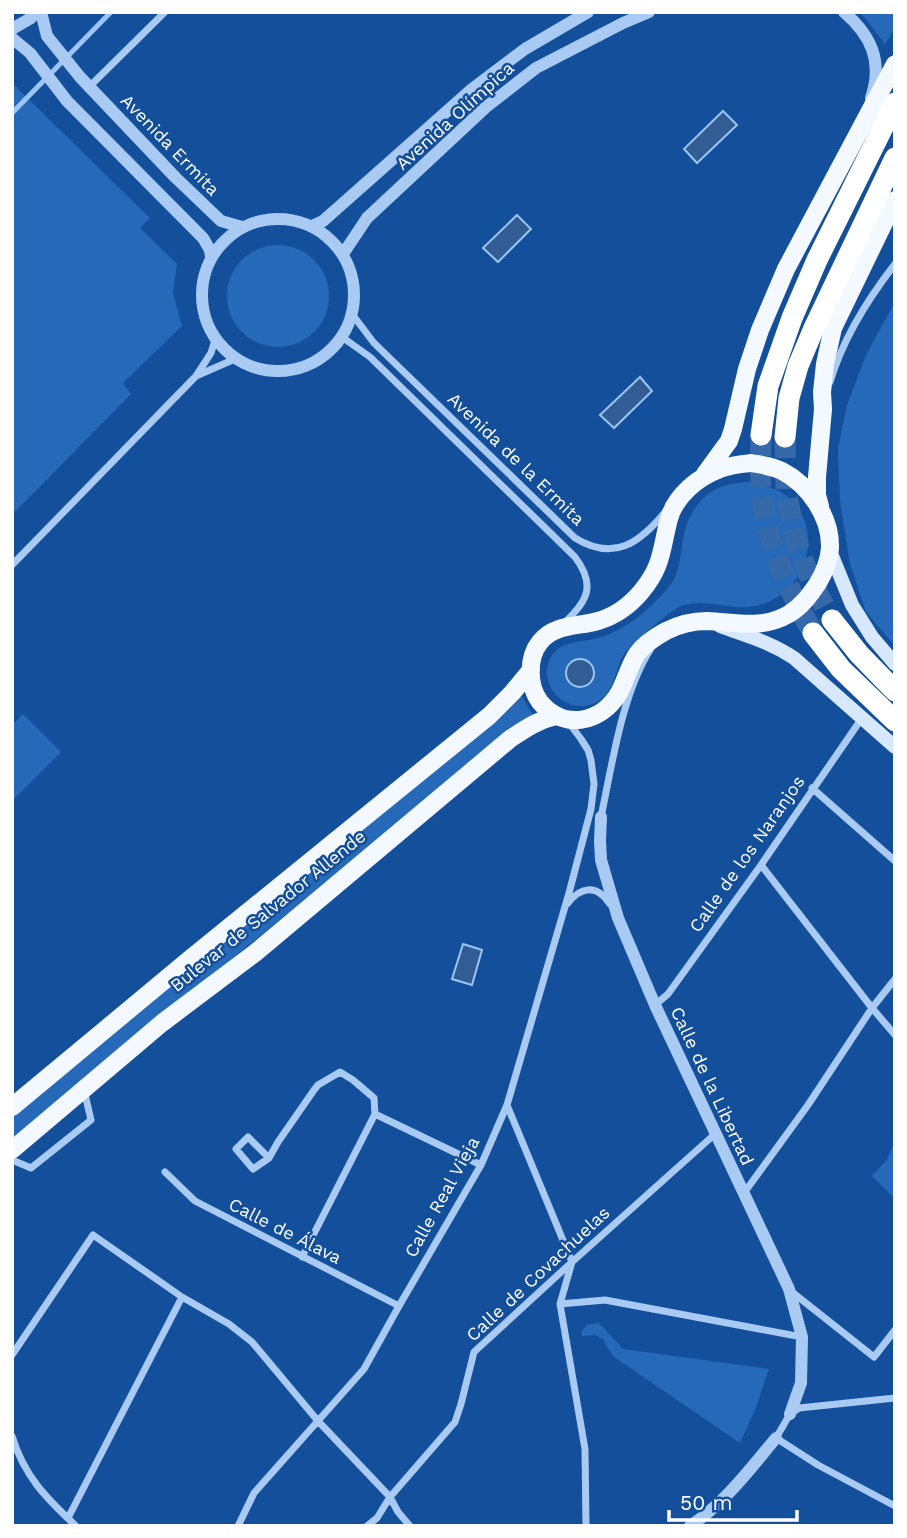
<svg xmlns="http://www.w3.org/2000/svg" width="907" height="1538" viewBox="0 0 907 1538" font-family="'Work Sans',sans-serif">
	<style>
		.green { fill: #2669b9 }
		.water { fill: #315c94; stroke: #9ac5f6; stroke-width: 2 }
		.lines { fill: none; stroke-linecap: round; stroke-linejoin: round }
		.stream { stroke: #9ac5f6; stroke-width: 5 }
		.motorway-tunnel { stroke: #3669aa; stroke-width: 21; stroke-dasharray: 21 10; stroke-linecap: butt }
		.minor { stroke: #a8caf3; stroke-width: 7 }
		.tertiary { stroke: #a8caf3; stroke-width: 12 }
		.secondary { stroke: #d7e8fd; stroke-width: 14 }
		.primary { stroke: #f4f8ff; stroke-width: 18 }
		.motorway { stroke: #fff; stroke-width: 21 }
		.labels { text-anchor: middle; stroke-width: 5; stroke-linejoin: round; paint-order: stroke }
		.street-label { font-size: 18px; fill: #fff; stroke: #134f9b }
	</style>
	<rect width="100%" height="100%" fill="#134f9b"/>
	<path class="green" d="M859 12H895V28L885 44 865 18Z
		M12 83 150 218 140 228 177 264 173 293 182 326 123 383 131 394 12 515Z
		M227 296a51 51 0 1 1 102 0a51 51 0 1 1-102 0Z
		M895 302V646L866 612 850 564 840 502 838 448 847 405 866 355Z
		M748 482C768 485 785 490 798 508 809 525 811 545 804 564 794 592 768 608 739 607 719 606 700 599 681 606 670 611 631 644 624 654 615 669 616 689 600 700 573 719 538 691 549 661 558 641 576 643 594 639 604 637 614 632 623 627 636 621 658 600 667 589 680 575 680 557 683 539 687 515 702 491 727 485 733 483 741 483 748 482Z
		M521 695 533 715 522 721 12 1139V1117L510 708Z
		M23 714 61 752 12 801V725Z
		M895 1141V1199L872 1176 887 1160Z
		M599 1323 623 1349 769 1369 755 1410 740 1443 614 1357 607 1347 604 1340 596 1335 582 1336V1331L587 1325Z"/>
	<path class="water" d="M723 111 737 125 697 163 684 149Z
		M517 215 531 229 498 262 483 248Z
		M640 377 652 391 614 428 600 415Z
		M566 673a14 14 0 1 1 28 0a14 14 0 1 1-28 0Z
		M463 944 482 950 472 985 452 979Z"/>
	<g class="lines">
		<path class="stream" d="M12 113 111 12"/>
		<path class="motorway-tunnel" d="M761 435C761 453 760 472 761 490 766 541 788 589 813 633
			M785 437 786 490 795 537 811 581 832 620"/>
		<path class="minor" d="M89 87 165 12
			M352 314 374 343 575 538C614 562 640 543 666 511
			M342 337 370 357 575 557C596 585 588 601 564 623
			M196 376 235 359
			M830 382C843 338 867 300 895 264
			M12 565 196 376 211 353 215 340
			M812 788 895 861
			M601 817C612 765 622 694 650 650
			M761 865 872 1008 895 1035
			M567 904C581 886 597 884 610 904
			M655 1005 668 994 761 865 862 718
			M507 1105 572 1262 560 1304 585 1449 586 1526
			M375 1114 481 1165
			M269 1158 248 1137 236 1149 253 1169 269 1158 278 1142 314 1090 318 1085 340 1072 353 1080 374 1098 375 1114
			M12 1160 31 1168 91 1120 84 1090
			M165 1172 195 1201 399 1306
			M744 1193 808 1105 872 1008 895 979
			M302 1257 375 1114
			M792 1292 874 1357 895 1330
			M560 1304 605 1300 802 1337
			M12 1355 93 1235 182 1297 229 1324 252 1342 318 1421 390 1497 398 1512 410 1526
			M895 1398 799 1408 790 1414 776 1438 818 1465 895 1506
			M12 1436C24 1476 46 1498 76 1526
			M68 1518 182 1297
			M238 1526 254 1493 364 1369 399 1306 481 1165 507 1105 569 893 591 809 594 784 591 760 588 750 581 739 569 723
			M367 1526 377 1518 390 1497 455 1422 461 1404 474 1352 572 1262 715 1134"/>
		<path class="tertiary" d="M41 12 47 36 80 77 175 177 221 221 242 227
			M844 12C872 36 883 62 871 98
			M12 29 31 18 36 12
			M12 38 30 53 67 101 203 238 210 250 211 257
			M202 295a76 76 0 1 1 152 0a76 76 0 1 1-152 0Z
			M312 226 323 221 472 89 525 49 588 12
			M343 254 367 218 486 107 536 68 623 23 649 12
			M601 817 600 841 601 860 618 918 655 1005 789 1289 802 1337 801 1383 790 1414
			M690 1526C724 1504 750 1469 776 1438"/>
		<path class="secondary" d="M830 551 852 605 872 637 895 664
			M720 626C747 636 770 642 794 658L895 747"/>
		<path class="primary" d="M751 463C762 465 772 466 782 471 809 485 831 517 830 548 829 560 824 573 818 583 810 595 802 606 789 614 761 630 736 622 707 621 693 621 678 625 666 631 655 637 644 644 637 654 629 666 626 680 619 693 601 723 564 731 540 702 528 686 527 658 540 642 554 624 577 627 598 621 615 616 630 605 641 592 663 566 661 549 669 519 675 496 698 477 720 469 730 465 741 464 751 463Z
			M705 474 729 441 733 429 747 369 760 330 786 269 895 64
			M820 506 817 495V477L823 409 822 392 825 364 833 328 895 200
			M12 1107 190 959 489 716 512 693 531 670
			M12 1150 162 1023 255 953 510 739C525 729 538 720 556 716"/>
		<path class="motorway" d="M761 435 768 386 792 318 817 260 895 103
			M785 437 789 398 798 366 814 328 895 158
			M832 620 859 654 895 691
			M813 633 841 669 895 721"/>
	</g>
	<g class="labels">
		<g class="street-label">
			<text transform="translate(455 116) rotate(-42)" y="6">Avenida Olímpica</text>
			<text transform="translate(170 145) rotate(46)" y="6">Avenida Ermita</text>
			<text transform="translate(516 459) rotate(44)" y="6">Avenida de la Ermita</text>
			<text transform="translate(747 854) rotate(-55)" y="6">Calle de los Naranjos</text>
			<text transform="translate(268 911) rotate(-39)" y="6">Bulevar de Salvador Allende</text>
			<text transform="translate(712 1086) rotate(65)" y="6">Calle de la Libertad</text>
			<text transform="translate(442 1197) rotate(-61)" y="6">Calle Real Vieja</text>
			<text transform="translate(285 1231) rotate(27)" y="6">Calle de Álava</text>
			<text transform="translate(538 1274) rotate(-43)" y="6">Calle de Covachuelas</text>
		</g>
	</g>
	<rect width="907" height="1538" fill="none" stroke="#ffffff" stroke-width="28"/>
	<path d="M669 1510v10h128v-10" fill="none" stroke="#ffffff" stroke-width="3.5"/>
	<text x="680" y="1510" font-size="21" fill="#ffffff" stroke="#134f9b" stroke-width="5" paint-order="stroke">50 m</text>
</svg>
